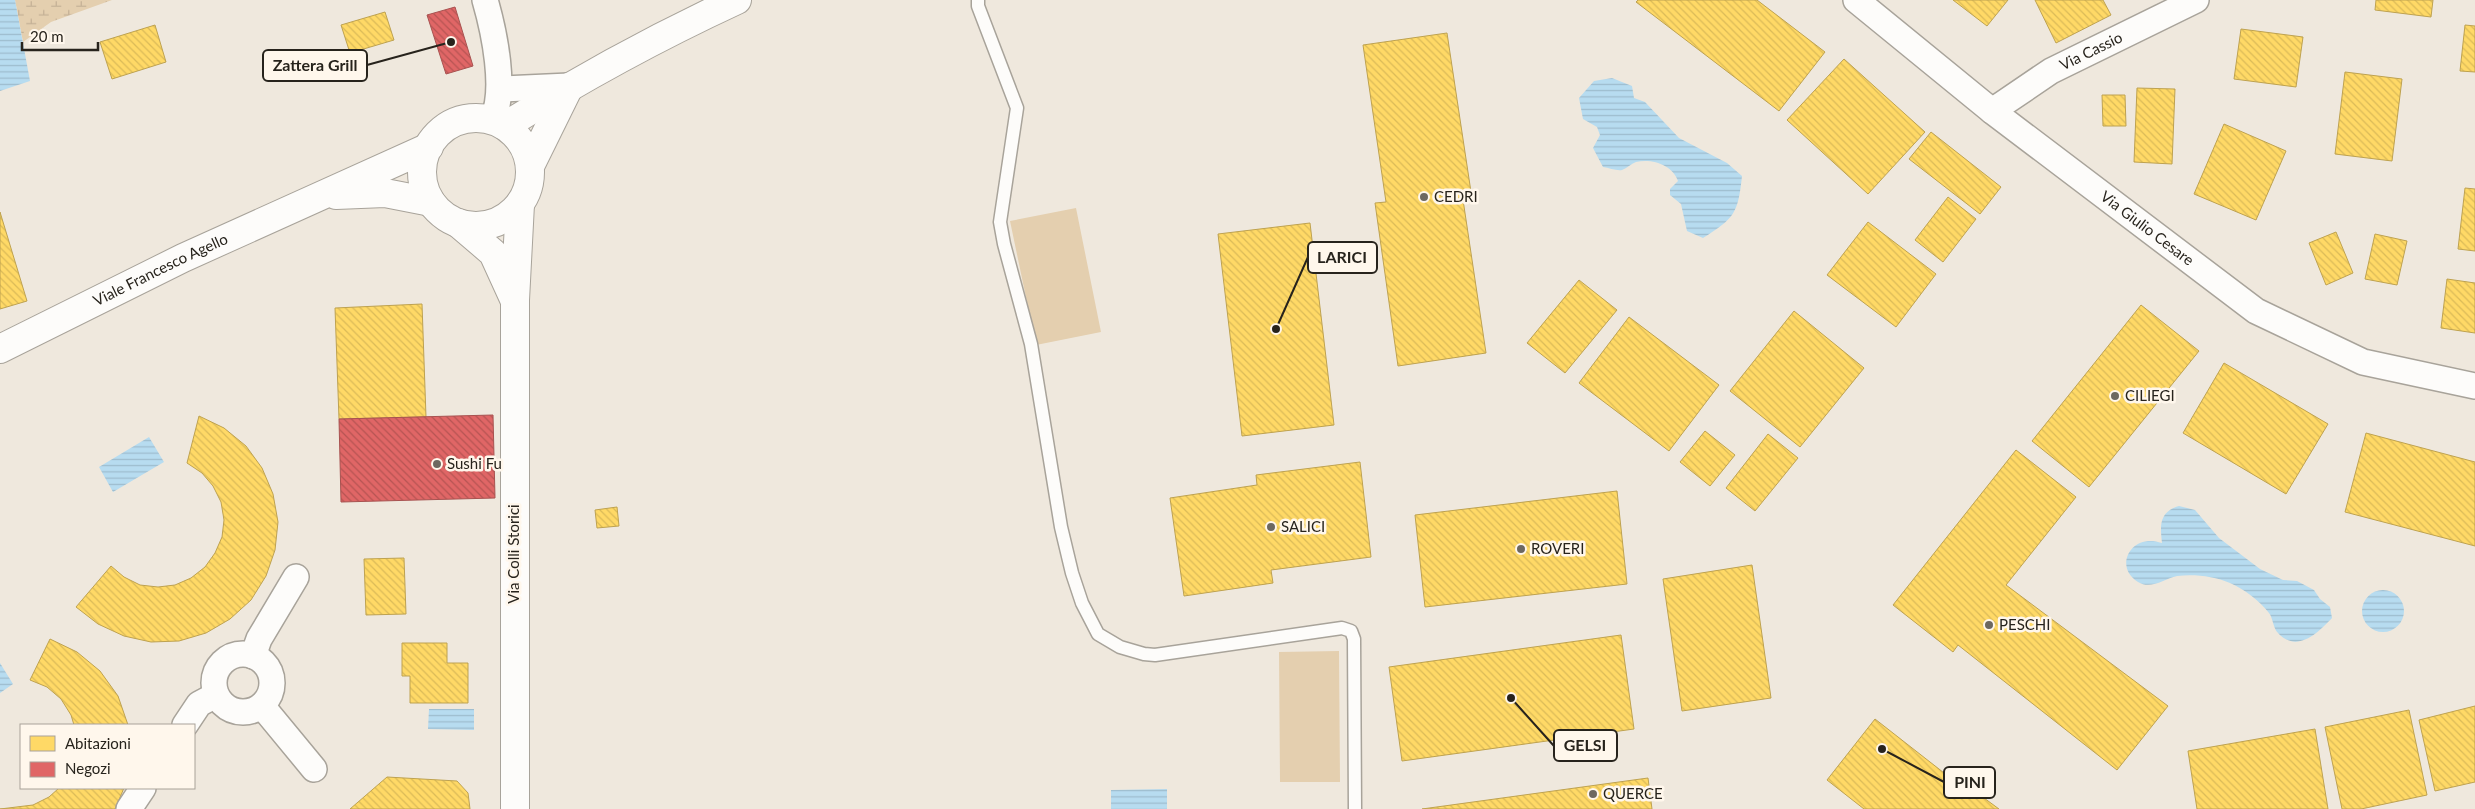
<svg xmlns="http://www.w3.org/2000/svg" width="2475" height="809" viewBox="0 0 2475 809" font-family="Lato,sans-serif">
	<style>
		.wetland { fill: url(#wetland-marsh) }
		.green { fill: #e4cfaf }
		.water { fill: url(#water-rules) }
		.homes { fill: url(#homes-back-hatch); stroke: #bea250 }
		.shops { fill: url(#shops-back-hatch); stroke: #a85250 }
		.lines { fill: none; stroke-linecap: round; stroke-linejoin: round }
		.lane-casing { stroke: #a8a39a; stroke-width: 15 }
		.street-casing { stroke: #a8a39a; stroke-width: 28 }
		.secondary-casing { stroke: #a8a39a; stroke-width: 30 }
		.lane { stroke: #fdfcfa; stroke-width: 12 }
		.street { stroke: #fdfcfa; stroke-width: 25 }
		.secondary { stroke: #fdfcfa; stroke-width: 28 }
		.poi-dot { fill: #6d6860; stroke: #fff7ec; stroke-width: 2 }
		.labels { text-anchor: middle; stroke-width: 5; stroke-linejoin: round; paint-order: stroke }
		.street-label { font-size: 15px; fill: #27231c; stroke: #fff7ec }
		.poi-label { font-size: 15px; fill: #27231c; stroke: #fff7ec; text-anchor: start }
		.leader { fill: none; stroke: #27231c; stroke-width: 2 }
		.callout-dot { fill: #27231c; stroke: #fff7ec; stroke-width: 2 }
		.callout { fill: #fff7ec; stroke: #27231c; stroke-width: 2 }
		.callout-label { font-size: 16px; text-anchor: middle; font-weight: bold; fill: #27231c }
	</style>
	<defs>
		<pattern id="wetland-marsh" width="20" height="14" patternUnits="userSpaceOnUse" patternTransform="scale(1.25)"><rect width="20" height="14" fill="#e4cfaf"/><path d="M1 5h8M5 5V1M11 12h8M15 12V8" fill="none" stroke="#c4b196"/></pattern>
		<pattern id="water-rules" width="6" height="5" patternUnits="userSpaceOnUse" patternTransform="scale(1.25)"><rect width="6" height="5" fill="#b7dcf0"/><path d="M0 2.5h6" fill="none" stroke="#9dbccd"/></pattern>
		<pattern id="homes-back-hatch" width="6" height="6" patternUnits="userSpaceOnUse" patternTransform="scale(1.25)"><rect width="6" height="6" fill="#ffd966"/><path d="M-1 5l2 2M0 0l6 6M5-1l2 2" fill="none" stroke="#dbba58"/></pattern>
		<pattern id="shops-back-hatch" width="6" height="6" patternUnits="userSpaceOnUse" patternTransform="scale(1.25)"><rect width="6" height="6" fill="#e06666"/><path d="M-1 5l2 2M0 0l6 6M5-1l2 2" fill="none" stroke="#b65453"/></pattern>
	</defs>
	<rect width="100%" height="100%" fill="#efe8dd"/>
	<path class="wetland" d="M15 0H112L51 22 23 42Z"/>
	<path class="green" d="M1076 208 1101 332 1036 345 1010 221Z
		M1339 651 1340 782H1280L1279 652Z"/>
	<path class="water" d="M0 0H15L30 81 0 91Z
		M1612 78 1632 86 1634 98 1645 102 1679 138 1727 163 1742 176C1738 213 1735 218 1703 238L1687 231 1681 204 1670 195V189L1678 181C1673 165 1652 158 1636 162 1631 164 1627 168 1622 170 1617 171 1609 168 1603 167L1593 148 1600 135 1597 127 1583 119 1579 98 1594 81Z
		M149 437 164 462 113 492 99 467Z
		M2179 506 2195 510 2219 538 2260 569 2283 580 2297 581 2314 590 2320 599 2330 607 2332 618C2319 632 2297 654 2278 633 2273 628 2273 618 2269 613 2259 600 2244 589 2230 583 2214 576 2194 574 2177 576 2164 579 2151 590 2138 582 2113 567 2131 532 2162 543 2160 525 2159 512 2179 506Z
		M2362 611a21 21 0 1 1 42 0a21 21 0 1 1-42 0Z
		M0 663 13 684 0 693Z
		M429 709H474V730L428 729Z
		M1167 789V809H1111V790Z"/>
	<path class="homes" d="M1638 0H1757L1825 52 1779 111 1636 2Z
		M1953 0H2008L1987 26Z
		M2035 0H2103L2111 15 2056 43Z
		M2376 0H2433L2431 17 2375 10Z
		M385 12 394 40 350 53 341 25Z
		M155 25 166 62 112 79 100 42Z
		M2465 25 2475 26V72L2460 71Z
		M2241 29 2303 37 2296 87 2234 79Z
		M1447 33 1471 192 1462 193 1486 353 1398 366 1375 203 1386 202 1363 45Z
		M1844 59 1925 132 1868 194 1787 120Z
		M2345 72 2402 79 2392 161 2335 154Z
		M2137 88 2175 89 2172 164 2134 162Z
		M2102 95H2125L2126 126H2103Z
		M2224 124 2286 151 2256 220 2194 194Z
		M1931 132 2001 187 1980 214 1909 159Z
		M2465 188 2475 189V251L2458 249Z
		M1948 197 1976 219 1943 262 1915 240Z
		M0 212 27 301 0 309Z
		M1868 222 1936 274 1896 327 1827 275Z
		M1310 223 1334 425 1242 436 1218 234Z
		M2336 232 2353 273 2326 285 2309 243Z
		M2375 234 2407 241 2397 285 2365 279Z
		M2447 279 2475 283V333L2441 328Z
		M1579 280 1617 310 1565 373 1527 343Z
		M422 304 426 417 339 419 335 308Z
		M2141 305 2199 351 2089 487 2032 441Z
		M1794 311 1864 368 1800 447 1730 391Z
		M1629 317 1719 385 1669 451 1579 383Z
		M2224 363 2328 424 2286 494 2183 433Z
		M199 416 224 428 246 446 262 468 273 494 278 522 275 550 266 576 251 600 230 619 206 633 179 641 151 642 124 636 98 624 76 607 111 566 124 577 140 585 158 587 175 585 191 578 205 567 215 553 222 537 224 520 221 502 213 486 202 473 187 463Z
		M1705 431 1735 455 1710 486 1680 462Z
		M2366 433 2475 462V546L2345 512Z
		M1768 434 1798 458 1755 511 1726 488Z
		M2016 450 2076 497 2006 585 2168 706 2117 770 1958 645 1953 652 1893 605Z
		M1360 462 1371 557 1271 570 1273 583 1184 596 1170 498 1257 485 1256 475Z
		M1617 491 1627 584 1425 607 1415 515Z
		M617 507 619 526 597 528 595 510Z
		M404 558 406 614 366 615 364 559Z
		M1752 565 1771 698 1682 711 1663 579Z
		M1621 635 1634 729 1402 761 1389 667Z
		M50 639 77 652 100 671 118 696 128 725H74L71 715 61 699 47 687 30 680Z
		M402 643H447V663H468V703H410V676H402Z
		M2475 706V782L2435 791 2419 720Z
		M2409 710 2427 795 2361 809H2342L2325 727Z
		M1875 719 1962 787 1965 784 1999 809H1864L1827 780Z
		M2315 729 2328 809H2197L2188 751Z
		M387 777 457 781 468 793 470 809H350Z
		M1648 778 1652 809H1422Z
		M59 788H124L115 809H0L33 805 49 797Z"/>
	<path class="shops" d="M455 7 473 66 446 74 427 15Z
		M493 415 495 498 341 502 339 419Z"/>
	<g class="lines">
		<g class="lane-casing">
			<path id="lane" d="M978 0V6L1017 108 1000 222 1004 244 1031 344 1061 527 1072 573 1082 603 1098 634 1120 647 1144 654 1155 655 1342 628 1351 631 1354 639 1355 809"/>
		</g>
		<g class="street-casing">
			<g id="street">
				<path d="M485 0C494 31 507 92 492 120"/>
				<path id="s1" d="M1856 0 1992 111 2256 311 2363 362 2475 386"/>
				<path d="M501 89 569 86"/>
				<path id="s2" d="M1992 111 2051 71 2196 0"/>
				<circle cx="243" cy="683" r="29"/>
				<path d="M253 656 259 639 296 577"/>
				<path d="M262 706 314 769"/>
				<path d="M185 725 199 704 216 695"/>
				<path d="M129 809 143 788"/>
			</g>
		</g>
		<g class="secondary-casing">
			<g id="secondary">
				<circle cx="476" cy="172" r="54"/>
				<path d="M505 126C580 79 657 37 737 0"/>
				<path d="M530 166 569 87"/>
				<path d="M336 195 385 193 431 202"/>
				<path d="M458 223 493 253 514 299"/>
				<path id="s3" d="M0 349 183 258 429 147"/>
				<path d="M515 809V300L520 204"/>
			</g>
		</g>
		<use href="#lane" class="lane"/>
		<use href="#street" class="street"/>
		<use href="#secondary" class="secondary"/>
	</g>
	<g class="poi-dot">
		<circle cx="1424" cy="197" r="5"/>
		<circle cx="2115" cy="396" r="5"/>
		<circle cx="437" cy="464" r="5"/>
		<circle cx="1271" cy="527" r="5"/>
		<circle cx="1521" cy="549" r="5"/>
		<circle cx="1989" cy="625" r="5"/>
		<circle cx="1593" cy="794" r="5"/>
	</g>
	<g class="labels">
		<g class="street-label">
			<text dy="5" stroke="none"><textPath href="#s2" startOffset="116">Via Cassio</textPath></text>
			<text dy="5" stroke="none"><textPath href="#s1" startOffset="370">Via Giulio Cesare</textPath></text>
			<text dy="5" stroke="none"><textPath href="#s3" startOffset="179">Viale Francesco Agello</textPath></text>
			<text transform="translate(514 554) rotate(-90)" y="5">Via Colli Storici</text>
		</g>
		<g class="poi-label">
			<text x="1434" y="202">CEDRI</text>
			<text x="2125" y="401">CILIEGI</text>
			<text x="447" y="469">Sushi Fu</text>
			<text x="1281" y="532">SALICI</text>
			<text x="1531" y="554">ROVERI</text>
			<text x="1999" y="630">PESCHI</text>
			<text x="1603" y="799">QUERCE</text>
		</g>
	</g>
	<path class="leader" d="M451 42L367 65M1276 329L1308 257M1511 698L1554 746M1882 749L1944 782"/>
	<g class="callout-dot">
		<circle cx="451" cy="42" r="5"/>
		<circle cx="1276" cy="329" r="5"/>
		<circle cx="1511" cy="698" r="5"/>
		<circle cx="1882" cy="749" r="5"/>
	</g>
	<g class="callout">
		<rect x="263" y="50" width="104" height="31" rx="5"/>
		<rect x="1308" y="242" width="69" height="31" rx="5"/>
		<rect x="1554" y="730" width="63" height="31" rx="5"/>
		<rect x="1944" y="767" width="51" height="31" rx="5"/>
	</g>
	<g class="callout-label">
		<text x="315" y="71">Zattera Grill</text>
		<text x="1342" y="263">LARICI</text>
		<text x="1585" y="751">GELSI</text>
		<text x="1970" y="788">PINI</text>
	</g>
	<rect x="20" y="724" width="175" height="65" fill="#fff7ec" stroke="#a9a299"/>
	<rect x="30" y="736" width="25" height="15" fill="#ffd966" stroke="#a9a299"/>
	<text x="65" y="749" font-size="15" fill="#27231c">Abitazioni</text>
	<rect x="30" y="762" width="25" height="15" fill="#e06666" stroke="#a9a299"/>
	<text x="65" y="774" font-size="15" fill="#27231c">Negozi</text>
	<path d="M22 42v8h76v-8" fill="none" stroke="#27231c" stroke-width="2.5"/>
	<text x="30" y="42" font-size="15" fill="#27231c" stroke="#fff7ec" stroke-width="4" paint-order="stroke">20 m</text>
</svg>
